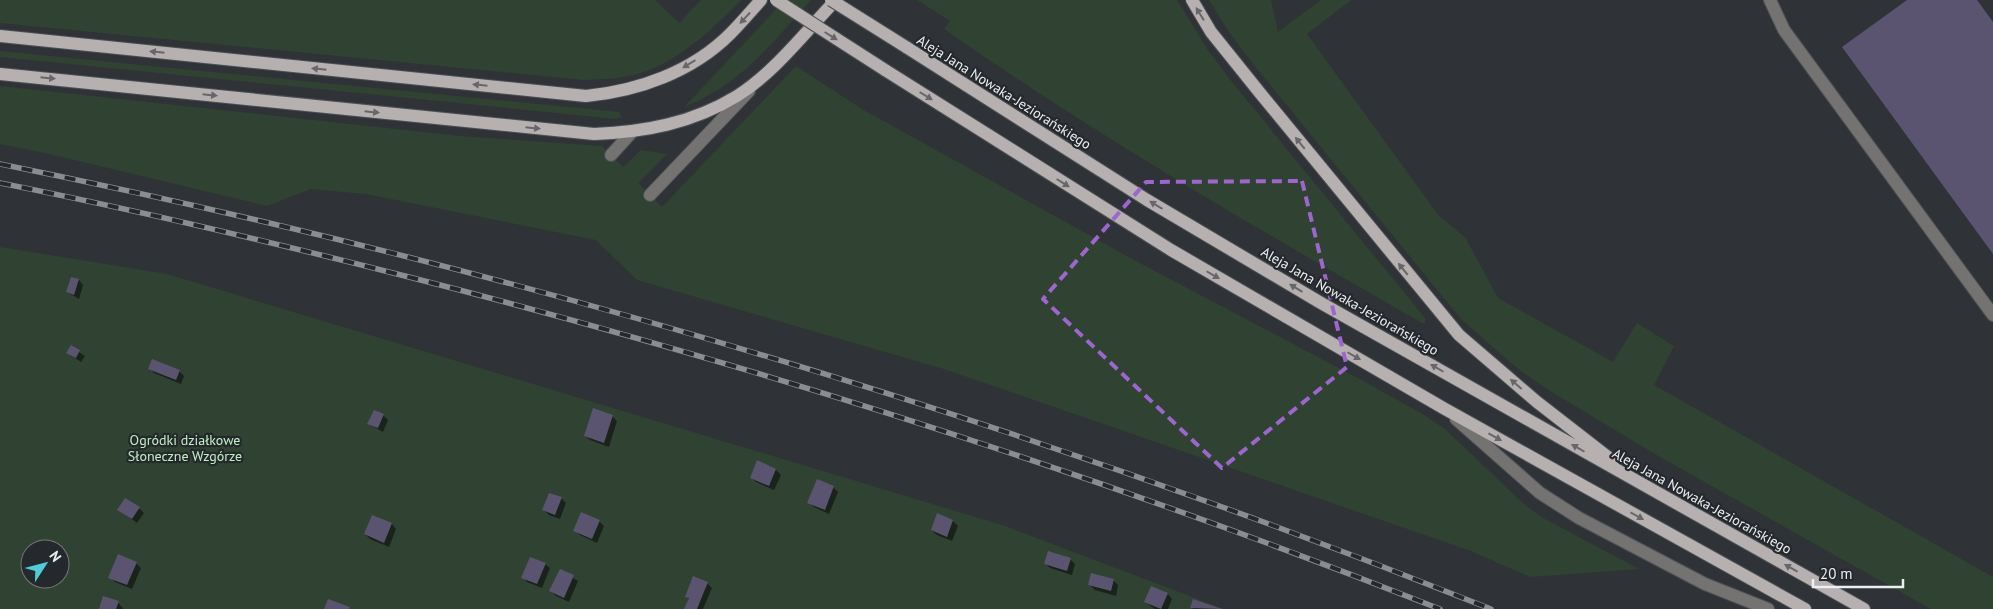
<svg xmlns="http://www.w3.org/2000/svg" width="1993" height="609" viewBox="0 0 1993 609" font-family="'PT Sans',sans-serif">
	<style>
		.green { fill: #304231; fill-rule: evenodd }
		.shadow { fill: #0007 }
		.building { fill: #5b5471 }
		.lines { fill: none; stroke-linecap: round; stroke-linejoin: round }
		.minor-casing { stroke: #4d5155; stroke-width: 14 }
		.major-casing { stroke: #4d5155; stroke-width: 14 }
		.minor { stroke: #757272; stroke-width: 12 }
		.major { stroke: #b7b0b1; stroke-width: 12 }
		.rail-casing { stroke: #8a8d91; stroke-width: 5.5 }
		.rail { stroke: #25292d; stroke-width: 4; stroke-dasharray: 11; stroke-linecap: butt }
		.major-bridge-casing { stroke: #4d5155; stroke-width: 14; stroke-linecap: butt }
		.major-bridge { stroke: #b7b0b1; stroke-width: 12 }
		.oneway { fill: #676668 }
		.marked { fill: none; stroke: #9d66ce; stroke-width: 4; stroke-dasharray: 10 6; stroke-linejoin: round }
		.labels { text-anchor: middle; stroke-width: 4.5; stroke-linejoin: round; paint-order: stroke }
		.street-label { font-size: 14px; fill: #eceff2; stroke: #25292d }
		.park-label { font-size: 14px; fill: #bfeec2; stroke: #25292d }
	</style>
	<rect width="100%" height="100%" fill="#2f3337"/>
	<path class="green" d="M0 0H655L679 23 701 0H741C714 28 679 61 641 73 623 79 603 79 584 80L0 23Z
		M785 0H811C771 44 742 84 684 107Z
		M917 0H1177L1208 50 1228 77 1425 318V323H1422C1260 230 1097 136 944 29L950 21Z
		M1209 0H1271L1278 32 1321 0H1351L1307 34 1439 216 1465 237 1498 298 1613 362 1637 323 1674 346 1654 385 1993 577V609H1931L1653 453 1547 389 1518 369 1462 320 1438 291 1250 60 1229 32Z
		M0 51 619 112 622 117 616 119 0 57Z
		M796 66 862 109 1134 260 1354 376 1421 413 1445 429 1526 506 1545 519 1639 569 1530 577 1471 551 947 370 637 280 596 240 366 194 311 189 267 206 45 153 0 144V86L460 136 602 146 623 167 641 150 667 154 638 183 662 207Z
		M0 247 167 274 1002 525 1224 609H0ZM30 549H60V579H30Z"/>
	<path class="shadow" d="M79 280 83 285 79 299 67 292Z
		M71 347 85 356 81 362 68 353Z
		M150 368 179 371 184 376 181 384 154 373Z
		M383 415 388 420 383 432 369 424Z
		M612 416 617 421 609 447 590 440 585 436Z
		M758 462 776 470 781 475 774 490 756 482 751 477Z
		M833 487 838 492 829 514 814 507 809 502Z
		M561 498 566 503 560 519 549 515 544 510Z
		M139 508 144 513 137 523 119 510Z
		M938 515 953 521 958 526 952 541 937 535 932 530Z
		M373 517 392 524 396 529 389 547 370 539 365 534Z
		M599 521 604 526 597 543 580 535 575 531Z
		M1070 559 1075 564 1072 575 1050 568 1045 563Z
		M136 563 141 568 132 589 115 582 110 577Z
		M545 564 550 568 542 588 527 582 523 577Z
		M560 570 578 581 569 602 556 596 551 591Z
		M1113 580 1118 585 1116 596 1095 590 1090 585Z
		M707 583 712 588 703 609H685L689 599 687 596Z
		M1168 594 1172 599 1168 609H1155L1145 602Z
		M1194 601 1220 609H1193L1192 607Z
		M118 602 123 609H101Z"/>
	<path class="building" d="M1907 0H1977L1993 22V254L1842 47Z
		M71 277 79 279 74 295 66 292Z
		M71 345 80 350 76 358 66 353Z
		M152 359 180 370 176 380 148 369Z
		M593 408 613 415 604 443 584 436Z
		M374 410 384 414 378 428 367 424Z
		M757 460 776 469 769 486 750 478Z
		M817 479 834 486 825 510 807 503Z
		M549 493 562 497 555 515 542 510Z
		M125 498 140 507 132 519 117 510Z
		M581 512 600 520 592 539 573 531Z
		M937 513 953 520 947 537 931 530Z
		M372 515 392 523 384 543 364 534Z
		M1048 551 1071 558 1067 571 1044 564Z
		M118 554 137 562 127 585 108 578Z
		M530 557 546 563 537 584 521 578Z
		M560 569 574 575 564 598 549 591Z
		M1091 573 1114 579 1111 591 1088 585Z
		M693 576 708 582 697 609H684L689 598 685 597Z
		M1151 586 1168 593 1161 609 1144 602Z
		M103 596 119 601 116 609H99Z
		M328 599 350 607 349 609H324Z
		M1193 599 1222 609 1190 608Z"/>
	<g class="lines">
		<g class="minor-casing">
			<path id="minor" d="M1770 0 1784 30 1993 315
				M611 155 631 133
				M650 195 749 91
				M1456 419 1540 493 1579 518 1705 584 1768 609"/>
		</g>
		<g class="major-casing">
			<path id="major" d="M1192 0 1211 32 1260 93 1459 335 1537 402 1613 461
				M0 36 586 96C638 91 692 72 730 34 741 23 751 11 761 0
				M906 47 1147 200 1321 303 1864 609
				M885 70 1171 250 1445 409 1805 609
				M0 74 594 134C645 132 693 123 737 96 775 72 805 32 836 0"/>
		</g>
		<use href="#minor" class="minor"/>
		<use href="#major" class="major"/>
		<g class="rail-casing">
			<path id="rail" d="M0 164C509 267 1009 417 1491 609
				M0 183C136 210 271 242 405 276 756 365 1102 476 1440 609"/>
		</g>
		<use href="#rail" class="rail"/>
		<g class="major-bridge-casing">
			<path id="major-bridge" d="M776 0 885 70
				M831 0 906 47"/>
		</g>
		<use href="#major-bridge" class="major-bridge"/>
	</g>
	<defs><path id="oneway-solid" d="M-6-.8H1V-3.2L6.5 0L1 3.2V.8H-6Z" transform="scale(1.25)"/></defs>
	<g class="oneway">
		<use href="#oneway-solid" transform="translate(1200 14) rotate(-122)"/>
		<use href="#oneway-solid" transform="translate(745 18) rotate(133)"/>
		<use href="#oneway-solid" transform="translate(831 36) rotate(32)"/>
		<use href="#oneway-solid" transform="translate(157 52) rotate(-174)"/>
		<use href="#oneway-solid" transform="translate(689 64) rotate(149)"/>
		<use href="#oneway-solid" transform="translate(319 69) rotate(-174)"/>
		<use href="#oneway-solid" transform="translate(48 78) rotate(6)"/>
		<use href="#oneway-solid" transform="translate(480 85) rotate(-174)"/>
		<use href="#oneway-solid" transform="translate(210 95) rotate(6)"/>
		<use href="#oneway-solid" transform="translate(926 96) rotate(32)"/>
		<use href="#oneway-solid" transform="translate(372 112) rotate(6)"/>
		<use href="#oneway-solid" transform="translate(533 128) rotate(6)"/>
		<use href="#oneway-solid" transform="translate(1300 143) rotate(-129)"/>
		<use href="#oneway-solid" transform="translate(1063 183) rotate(32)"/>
		<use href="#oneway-solid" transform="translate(1156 205) rotate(-149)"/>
		<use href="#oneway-solid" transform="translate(1403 269) rotate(-129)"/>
		<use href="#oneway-solid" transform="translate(1213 275) rotate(30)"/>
		<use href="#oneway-solid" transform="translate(1296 288) rotate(-149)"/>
		<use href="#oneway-solid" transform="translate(1354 356) rotate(30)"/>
		<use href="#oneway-solid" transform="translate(1437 368) rotate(-150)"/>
		<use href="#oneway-solid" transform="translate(1516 384) rotate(-139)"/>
		<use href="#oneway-solid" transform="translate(1495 437) rotate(29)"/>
		<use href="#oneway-solid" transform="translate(1578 448) rotate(-150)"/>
		<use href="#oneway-solid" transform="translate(1637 516) rotate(29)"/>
		<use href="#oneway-solid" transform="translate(1791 568) rotate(-151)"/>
	</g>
	<path class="marked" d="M1302 181 1347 367 1222 468 1043 299 1146 182Z"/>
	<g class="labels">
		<g class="street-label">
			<text transform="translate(1004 92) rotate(32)" y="5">Aleja Jana Nowaka-Jeziorańskiego</text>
			<text transform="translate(1350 301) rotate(30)" y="5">Aleja Jana Nowaka-Jeziorańskiego</text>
			<text transform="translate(1702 501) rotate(29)" y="5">Aleja Jana Nowaka-Jeziorańskiego</text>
		</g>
		<g class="park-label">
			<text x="185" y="445">Ogródki działkowe<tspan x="185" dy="16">Słoneczne Wzgórze</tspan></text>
		</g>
	</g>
	<g transform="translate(45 564) rotate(54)"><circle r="24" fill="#25292d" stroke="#75787c"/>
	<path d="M0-4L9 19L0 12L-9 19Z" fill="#52cbd9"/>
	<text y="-8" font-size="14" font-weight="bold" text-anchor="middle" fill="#eceff2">N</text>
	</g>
	<path d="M1813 579v8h90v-8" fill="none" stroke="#eceff2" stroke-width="2.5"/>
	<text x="1820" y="579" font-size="15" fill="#eceff2" stroke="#25292d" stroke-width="4" paint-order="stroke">20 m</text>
</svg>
